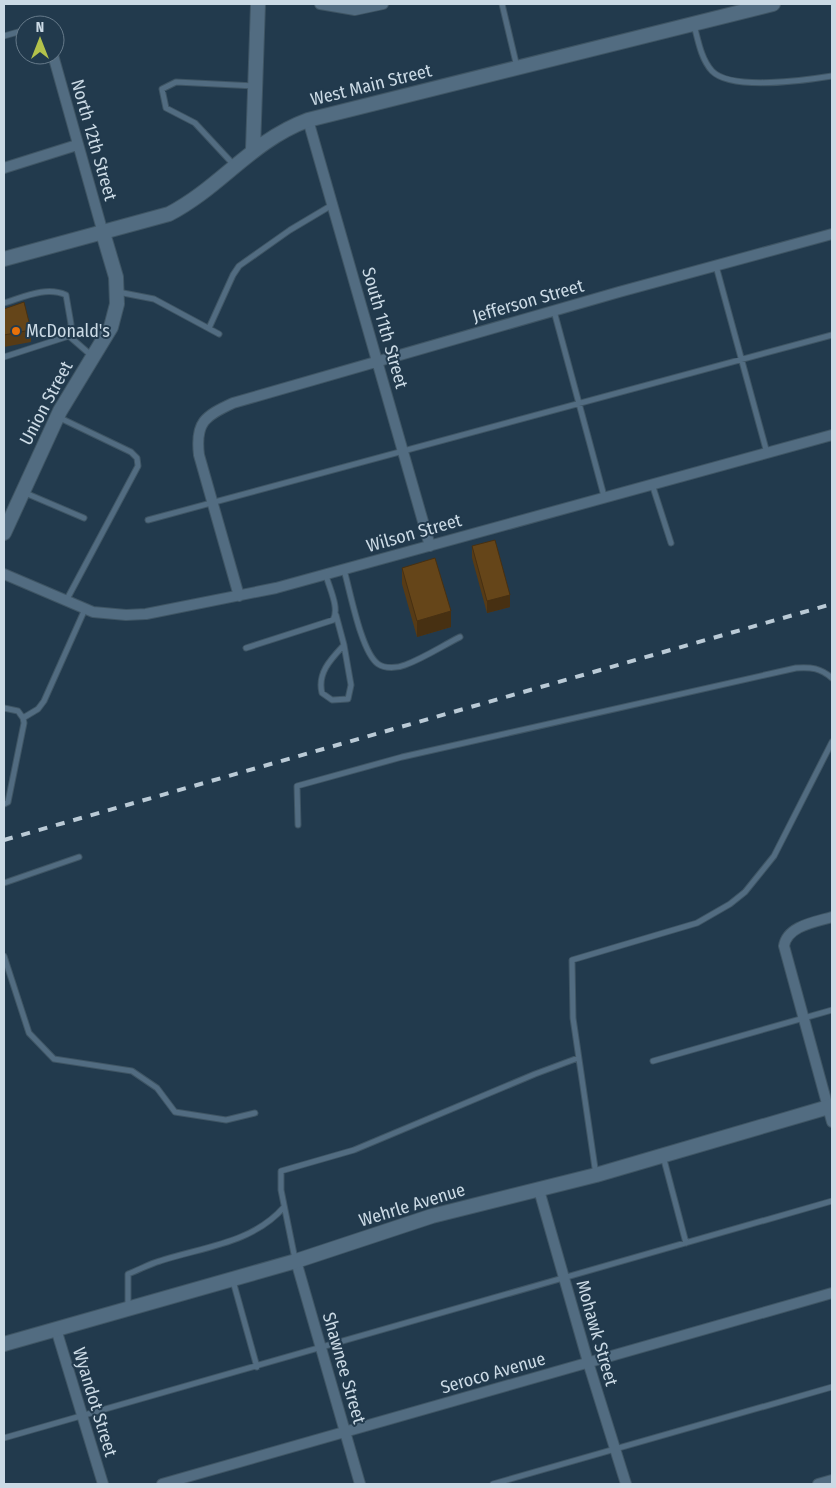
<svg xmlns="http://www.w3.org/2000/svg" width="836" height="1488" viewBox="0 0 836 1488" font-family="'Fira Sans Condensed',sans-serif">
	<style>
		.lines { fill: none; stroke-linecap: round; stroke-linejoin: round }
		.lane-casing { stroke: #3f5564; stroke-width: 7 }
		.street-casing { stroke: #3f5564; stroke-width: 12 }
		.secondary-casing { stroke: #3f5564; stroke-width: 16 }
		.lane { stroke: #526c81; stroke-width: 5 }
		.street { stroke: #526c81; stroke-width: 10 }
		.secondary { stroke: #526c81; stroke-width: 14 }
		.rail { stroke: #bacad6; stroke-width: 4; stroke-dasharray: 9 9; stroke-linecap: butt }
		.wall { fill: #573b16 }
		.shaded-wall { fill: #473012 }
		.building { fill: #654519; stroke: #473012 }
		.food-dot { fill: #e8710a; stroke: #223a4d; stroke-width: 2 }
		.labels { text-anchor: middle; stroke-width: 4; stroke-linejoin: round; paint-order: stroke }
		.street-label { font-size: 18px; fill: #cbdae5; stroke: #223a4d }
		.poi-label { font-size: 18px; fill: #cbdae5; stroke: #223a4d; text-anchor: start }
	</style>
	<rect width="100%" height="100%" fill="#223a4d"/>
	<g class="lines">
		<g class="lane-casing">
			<path id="lane" d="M502 4 517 67
				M44 25H45
				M694 25C698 40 701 59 712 71 731 91 807 80 832 76
				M4 36 25 30
				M234 165 195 123 166 108 162 89 176 82 255 86
				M716 266 767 453
				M118 292 154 299 219 334
				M4 303C24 297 46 286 66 295L71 324 69 336
				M554 311 604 496
				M209 328 233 275 239 266 290 230 332 205
				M69 336 92 356
				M4 357 69 336
				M58 417 131 452 137 458 138 466 66 601
				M652 484 671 543
				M23 492 84 518
				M148 520 832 335
				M344 570C350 590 361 652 378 664 385 669 398 668 405 665 424 658 442 646 460 637
				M336 615 344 645
				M344 645 351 685 348 699 332 700 322 693C317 673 331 659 344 645Z
				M246 648 333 620C340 608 329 588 326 575
				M4 708 18 711 23 718 24 723 8 802 4 804
				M23 718 38 709 44 701 85 609
				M298 825 297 786 402 757 796 668C812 667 820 668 832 678
				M4 883 79 857
				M4 956 29 1033 54 1059 132 1071 157 1088 175 1112 226 1120 255 1113
				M653 1061 832 1010
				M663 1156 686 1243
				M596 1175 573 1018 572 960 697 923 730 904 745 892 774 856 832 742
				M295 1259 281 1190V1171L354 1150 535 1074 578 1058
				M233 1281 257 1367
				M128 1308V1274C139 1270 149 1264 160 1261 203 1247 253 1243 284 1207
				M4 1438 832 1201
				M493 1484 832 1387"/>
		</g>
		<g class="street-casing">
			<path id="street" d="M320 4 355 10 383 4
				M53 55 103 233
				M308 120 430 546
				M4 168 77 145
				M4 574 93 612 126 615 146 614 276 588 832 435
				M239 596 199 455C195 422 205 416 233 403L619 292 832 234
				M832 917C815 922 787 926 784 946L832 1122
				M539 1190 588 1362 626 1484
				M296 1261 360 1484
				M56 1329 103 1484
				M162 1484 832 1293
				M818 1484 832 1480"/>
		</g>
		<g class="secondary-casing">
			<path id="secondary" d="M253 149 258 4
				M4 259 169 214C221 187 251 141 308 120L773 4
				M4 533 60 411 111 327 117 304 116 277 103 233
				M4 1344 296 1261 432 1216 596 1175 832 1106"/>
		</g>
		<use href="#lane" class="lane"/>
		<use href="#street" class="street"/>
		<use href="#secondary" class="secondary"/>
		<path class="rail" d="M4 840 832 604"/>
	</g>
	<path class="wall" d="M4 309 31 330V342L4 347Z
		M472 546 510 607 487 613 472 558Z
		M402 568 451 627 417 637 402 584Z"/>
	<path class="shaded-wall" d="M510 595V607L487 613V601Z
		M451 611V627L417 637V621Z"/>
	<path class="building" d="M24 302 31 330 4 335V309Z
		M495 540 510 595 487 601 472 546Z
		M435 558 451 611 417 621 402 568Z"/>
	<circle class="food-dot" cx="16" cy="331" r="5"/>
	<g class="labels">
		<g class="street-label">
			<text transform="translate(371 85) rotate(-14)" y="6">West Main Street</text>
			<text transform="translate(94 140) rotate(74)" y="6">North 12th Street</text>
			<text transform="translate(528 301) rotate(-16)" y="6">Jefferson Street</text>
			<text transform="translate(385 328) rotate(74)" y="6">South 11th Street</text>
			<text transform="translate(46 403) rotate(-62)" y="6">Union Street</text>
			<text transform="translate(414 533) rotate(-16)" y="6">Wilson Street</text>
			<text transform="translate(412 1205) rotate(-17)" y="6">Wehrle Avenue</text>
			<text transform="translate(597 1333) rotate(74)" y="6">Mohawk Street</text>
			<text transform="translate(344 1368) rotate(74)" y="6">Shawnee Street</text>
			<text transform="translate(493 1373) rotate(-16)" y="6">Seroco Avenue</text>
			<text transform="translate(95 1402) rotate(73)" y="6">Wyandot Street</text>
		</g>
		<g class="poi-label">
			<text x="26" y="337">McDonald's</text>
		</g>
	</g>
	<rect width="836" height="1488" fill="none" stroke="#cbdae5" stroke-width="10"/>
	<g transform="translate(40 40)"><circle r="24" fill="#223a4d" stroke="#667a8a"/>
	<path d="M0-4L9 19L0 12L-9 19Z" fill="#b3c24b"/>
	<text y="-8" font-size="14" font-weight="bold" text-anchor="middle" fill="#cbdae5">N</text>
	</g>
</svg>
